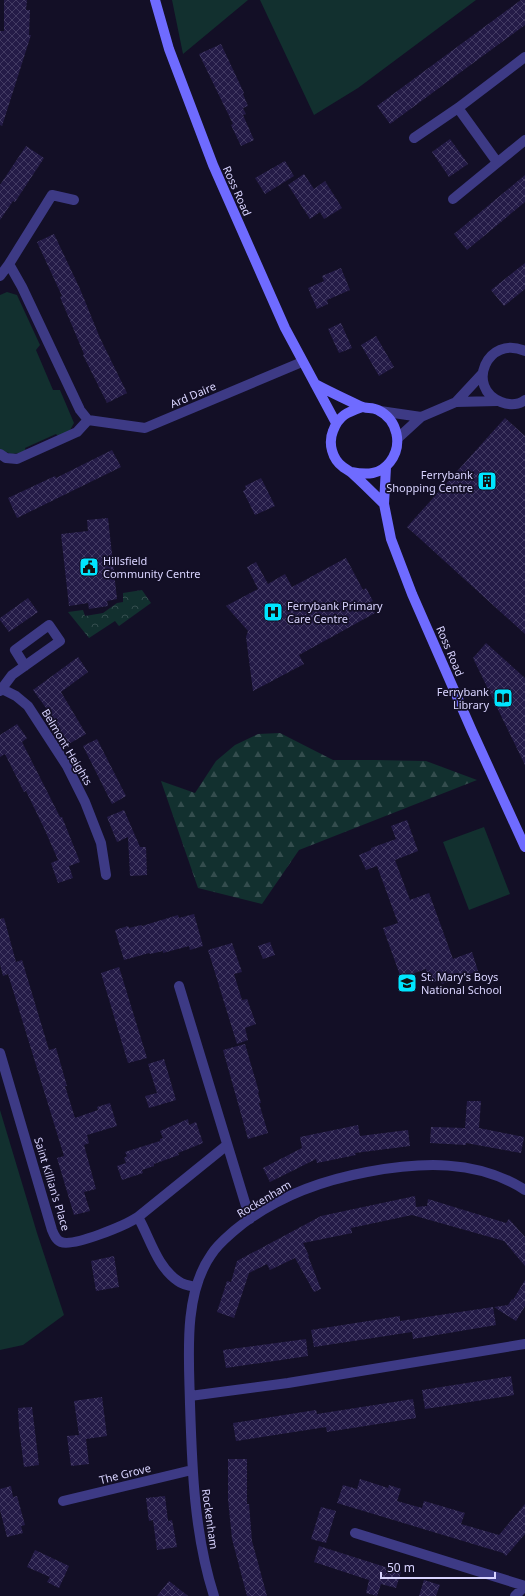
<svg xmlns="http://www.w3.org/2000/svg" width="525" height="1596" viewBox="0 0 525 1596" font-family="'Noto Sans',sans-serif">
	<style>
		.grass { fill: #12302f }
		.forest { fill: url(#forest-firs) }
		.park { fill: url(#park-crowns) }
		.building { fill: url(#building-cross-hatch) }
		.lines { fill: none; stroke-linecap: round; stroke-linejoin: round }
		.minor { stroke: #3d3a85; stroke-width: 10 }
		.tertiary { stroke: #3d3a85; stroke-width: 10 }
		.secondary { stroke: #6f6bff; stroke-width: 10 }
		.labels { text-anchor: middle; stroke-width: 3.5; stroke-linejoin: round; paint-order: stroke }
		.street-label { font-size: 11px; fill: #d9d4ff; stroke: #130f26 }
		.poi-label { font-size: 11px; fill: #d9d4ff; stroke: #130f26; text-anchor: start }
	</style>
	<defs>
		<pattern id="forest-firs" width="22" height="20" patternUnits="userSpaceOnUse"><rect width="22" height="20" fill="#12302f"/><path d="M5 1l3.5 6h-7zM16 11l3.5 6h-7z" fill="#344d4e"/></pattern>
		<pattern id="park-crowns" width="20" height="18" patternUnits="userSpaceOnUse"><rect width="20" height="18" fill="#12302f"/><path d="M2 6a3 3 0 1 1 6 0M12 15a3 3 0 1 1 6 0" fill="none" stroke="#344d4e"/></pattern>
		<pattern id="building-cross-hatch" width="8" height="8" patternUnits="userSpaceOnUse"><rect width="8" height="8" fill="#241b47"/><path d="M0 0l8 8M0 8l8-8" fill="none" stroke="#433b63"/></pattern>
	</defs>
	<rect width="100%" height="100%" fill="#130f26"/>
	<path class="grass" d="M172 0H248L183 54Z
		M260 0H476L358 88 314 115Z
		M7 292 17 295 40 345 36 350 53 390H60L74 423 69 432 59 437 56 434 25 448 26 452 12 454 0 450V295Z
		M484 827 510 894 469 910 443 842Z
		M0 1110 37 1233 64 1315 23 1345 0 1350Z"/>
	<path class="forest" d="M280 733 333 760H375L426 761 477 780 299 850 262 904 198 888 161 781 195 793 216 761 235 745 258 734Z"/>
	<path class="park" d="M142 590 151 603 119 626 115 621 89 638 68 612 83 610 85 616 103 613 117 603 123 602V593Z"/>
	<path class="building" d="M4 0H27L26 10H30L29 35H31L2 126 0 125V31H4Z
		M521 0H525V25L390 124 377 106Z
		M221 44 244 93 243 94 248 106 243 108 246 114 243 115 254 140 241 146 231 125 233 124 199 54Z
		M450 139 468 164 449 177 432 152Z
		M26 146 44 158 15 202 13 201 0 220V185Z
		M285 161 294 176 265 194 255 178Z
		M304 174 314 189 325 181 342 208 324 219 320 212 310 219 288 185Z
		M525 175V202L467 250 454 234Z
		M54 234 80 289 100 338 127 393 107 403 83 355 84 354 60 297 62 296 37 242Z
		M525 263V289L504 306 491 290Z
		M341 268 350 290 327 300 328 304 317 309 308 288 324 281 322 276Z
		M341 323 352 348 339 353 328 329Z
		M376 336 394 367 379 376 361 345Z
		M505 418 525 436V634L407 527Z
		M112 450 121 467 17 518 8 498 55 476 56 478Z
		M261 478 275 506 255 515 243 491 246 489 245 486Z
		M108 518 117 599 107 601 108 606 89 609 88 603 69 606 61 534 88 531 87 520Z
		M346 558 363 590 366 588 373 601 370 602 375 613 299 655 304 664 253 691 246 637 248 631 226 606 258 589 247 567 256 562 268 584 285 574 292 587Z
		M28 598 38 612 9 632 0 620V618Z
		M486 643 525 678V765L473 658Z
		M78 657 88 672 61 692 86 734 67 745 52 720 54 719 33 690Z
		M17 724 27 738 22 742 60 817H62L80 862 69 866 73 878 58 883 51 863 58 860 44 828 26 791 24 792 5 754 0 757V735Z
		M97 739 126 796 112 804 83 746Z
		M124 810 140 847H146L147 875 130 876 128 837 117 842 107 817Z
		M407 820 418 851 395 860 410 900 429 893 453 959 472 952 478 971 442 984 440 980 431 983 426 969 401 978 383 928 398 923 377 866 366 870 359 855 371 850V848L396 839 391 826Z
		M194 914 203 946 190 950 189 946 163 953V951L150 954 149 953 124 960 115 930 128 926 129 928 141 925 142 926 178 915 179 918Z
		M4 918 16 962 22 960 49 1050 56 1048 67 1086H65L75 1118 98 1110 97 1107 110 1103 117 1126 87 1135 89 1143 84 1145 96 1189 84 1192 90 1211 74 1215 57 1158 64 1156 8 974 3 976 0 964V919Z
		M270 942 275 955 263 959 258 946Z
		M232 943 242 972 234 974 242 1000 247 999 256 1024 245 1028 248 1040 237 1044 208 950Z
		M119 967 147 1058 128 1063 101 973Z
		M245 1044 259 1092 258 1093 261 1103H259L268 1133 248 1139 223 1050Z
		M164 1059 176 1100 149 1108 145 1096 157 1093 148 1064Z
		M467 1101H481L479 1128 524 1137 521 1153 466 1143V1145L430 1143 431 1127 465 1128Z
		M188 1119 189 1125 196 1122 203 1143 178 1153 179 1155 154 1164V1166L142 1170 143 1173 122 1180 117 1166 126 1163 124 1158 127 1156 125 1152 160 1141V1139L163 1138 160 1131Z
		M358 1125 360 1136 408 1130 410 1146 355 1153 356 1155 317 1163 316 1159 270 1182 263 1168 302 1148 300 1137Z
		M415 1196 416 1207 427 1206 428 1199 506 1223 509 1219 525 1237V1266L504 1241 412 1215 351 1228 352 1233 303 1243 309 1256H308L321 1289 314 1292 295 1258 270 1270 267 1264 249 1273 234 1318 217 1312 227 1281 231 1282 237 1261 321 1216Z
		M114 1256 119 1287 96 1291 91 1261Z
		M525 1280V1306L516 1321 494 1307 508 1305 512 1299 513 1300Z
		M493 1307 496 1325 413 1339 412 1332 314 1347 311 1330 400 1316V1321Z
		M306 1339 308 1356 226 1368 223 1350Z
		M511 1376 514 1395 425 1409 422 1390Z
		M102 1397 107 1436 86 1439 89 1464 71 1466 67 1436 79 1435 74 1401Z
		M413 1399 416 1418 327 1432 326 1427 236 1441 233 1423 316 1410 317 1414Z
		M32 1407 39 1465 24 1467 19 1428 18 1408Z
		M228 1459H247V1504H249L252 1541 267 1596H247L232 1539 228 1499Z
		M360 1479 388 1488 389 1485 401 1489 397 1501 422 1508 424 1501 465 1513 461 1524 499 1535 525 1504V1534L506 1556 503 1553 337 1503 343 1485 357 1489Z
		M11 1486 13 1497 17 1496 25 1525 21 1526 23 1533 7 1537 0 1510V1489Z
		M165 1496 168 1521 172 1520 177 1547 157 1550 153 1520 149 1521 146 1498Z
		M321 1507 336 1511 326 1543 311 1539Z
		M319 1546 401 1572 396 1588 381 1584 377 1596 366 1593 369 1580 314 1562Z
		M35 1550 69 1566 59 1588 47 1582 50 1577 27 1567Z
		M424 1580 440 1585 436 1596H419Z
		M169 1581 188 1596H157Z"/>
	<g class="lines">
		<path class="minor" d="M458 108 497 162
			M414 138 458 108 525 57
			M453 199 525 140
			M9 264 52 195 74 200
			M0 276 9 264 22 287 80 410 88 420 145 428 302 362
			M0 454 6 458 17 459 77 432 88 420
			M2 689 16 696 28 706 67 766 85 802 101 843 106 875
			M0 691 12 675 60 641 49 625 15 650 25 666
			M179 986 250 1219
			M0 1053 52 1230C54 1235 56 1240 61 1242 74 1247 126 1225 138 1217 150 1238 157 1267 178 1281 183 1285 190 1286 196 1287
			M138 1217 227 1145
			M190 1396 288 1383 525 1344
			M63 1501 192 1470
			M355 1533 525 1586
			M214 1596C194 1534 192 1468 190 1404 189 1357 183 1295 211 1255 217 1245 227 1237 235 1230 273 1198 319 1181 367 1172 421 1162 477 1159 525 1190
			M515 1596 525 1586"/>
		<path class="tertiary" d="M525 351C487 334 465 388 501 402 509 405 518 405 525 400
			M456 402 483 373
			M380 411 421 417
			M398 438 421 417 456 402 497 401"/>
		<path class="secondary" d="M155 0 169 49 213 165 285 328 336 423
			M315 384C330 392 345 399 360 406 366 409 372 407 378 410 398 420 403 445 390 462 380 475 367 475 351 472
			M362 407C348 412 339 415 333 431 328 443 332 459 343 467 346 469 350 471 353 474 364 484 374 494 384 504
			M386 467 384 504 391 539 412 594 472 731 525 847"/>
	</g>
	<defs>
		<g id="building-square" transform="scale(1)"><rect x="-9" y="-9" width="18" height="18" rx="4" fill="#00e5ff" stroke="#130f26"/><path d="M-4-6H4V6H1V3H-1V6H-4ZM-2.5-4.3h1.7v1.8h-1.7ZM.8-4.3h1.7v1.8H.8ZM-2.5-1h1.7V.8h-1.7ZM.8-1h1.7V.8H.8Z" fill="#111"/></g>
		<g id="civic-square" transform="scale(1)"><rect x="-9" y="-9" width="18" height="18" rx="4" fill="#00e5ff" stroke="#130f26"/><path d="M-.6-6.5H3V-4.5H.6V-3L4-1V1h2V6H-6V1h2V-1L-.6-3ZM-1.2 2.5V6h2.4V2.5Z" fill="#111"/></g>
		<g id="hospital-square" transform="scale(1)"><rect x="-9" y="-9" width="18" height="18" rx="4" fill="#00e5ff" stroke="#130f26"/><path d="M-5-5h3v3.5h4V-5h3V5h-3V1.5h-4V5h-3Z" fill="#111"/></g>
		<g id="library-square" transform="scale(1)"><rect x="-9" y="-9" width="18" height="18" rx="4" fill="#00e5ff" stroke="#130f26"/><path d="M-6-4Q-3-5.5-.7-3.5V5Q-3 3-6 4ZM6-4Q3-5.5 .7-3.5V5Q3 3 6 4Z" fill="#111"/></g>
		<g id="school-square" transform="scale(1)"><rect x="-9" y="-9" width="18" height="18" rx="4" fill="#00e5ff" stroke="#130f26"/><path d="M0-5L7-2L0 1L-7-2ZM-4 1L0 2.5L4 1V4Q0 6-4 4Z" fill="#111"/></g>
	</defs>
	<g fill-rule="evenodd">
		<use href="#building-square" x="487" y="481"/>
		<use href="#civic-square" x="89" y="567"/>
		<use href="#hospital-square" x="273" y="612"/>
		<use href="#library-square" x="503" y="698"/>
		<use href="#school-square" x="407" y="983"/>
	</g>
	<g class="labels">
		<g class="street-label">
			<text transform="translate(237 191) rotate(66)" y="4">Ross Road</text>
			<text transform="translate(193 395) rotate(-23)" y="4">Ard Daire</text>
			<text transform="translate(450 651) rotate(67)" y="4">Ross Road</text>
			<text transform="translate(67 747) rotate(59)" y="4">Belmont Heights</text>
			<text transform="translate(52 1184) rotate(73)" y="4">Saint Killian's Place</text>
			<text transform="translate(264 1199) rotate(-31)" y="4">Rockenham</text>
			<text transform="translate(125 1474) rotate(-14)" y="4">The Grove</text>
			<text transform="translate(210 1519) rotate(82)" y="4">Rockenham</text>
		</g>
		<g class="poi-label">
			<text x="473" y="479" text-anchor="end">Ferrybank<tspan x="473" dy="13">Shopping Centre</tspan></text>
			<text x="103" y="565">Hillsfield<tspan x="103" dy="13">Community Centre</tspan></text>
			<text x="287" y="610">Ferrybank Primary<tspan x="287" dy="13">Care Centre</tspan></text>
			<text x="489" y="696" text-anchor="end">Ferrybank<tspan x="489" dy="13">Library</tspan></text>
			<text x="421" y="981">St. Mary's Boys<tspan x="421" dy="13">National School</tspan></text>
		</g>
	</g>
	<path d="M381 1572v6h114v-6" fill="none" stroke="#d9d4ff" stroke-width="2"/>
	<text x="387" y="1572" font-size="12" fill="#d9d4ff" stroke="#130f26" stroke-width="3" paint-order="stroke">50 m</text>
</svg>
